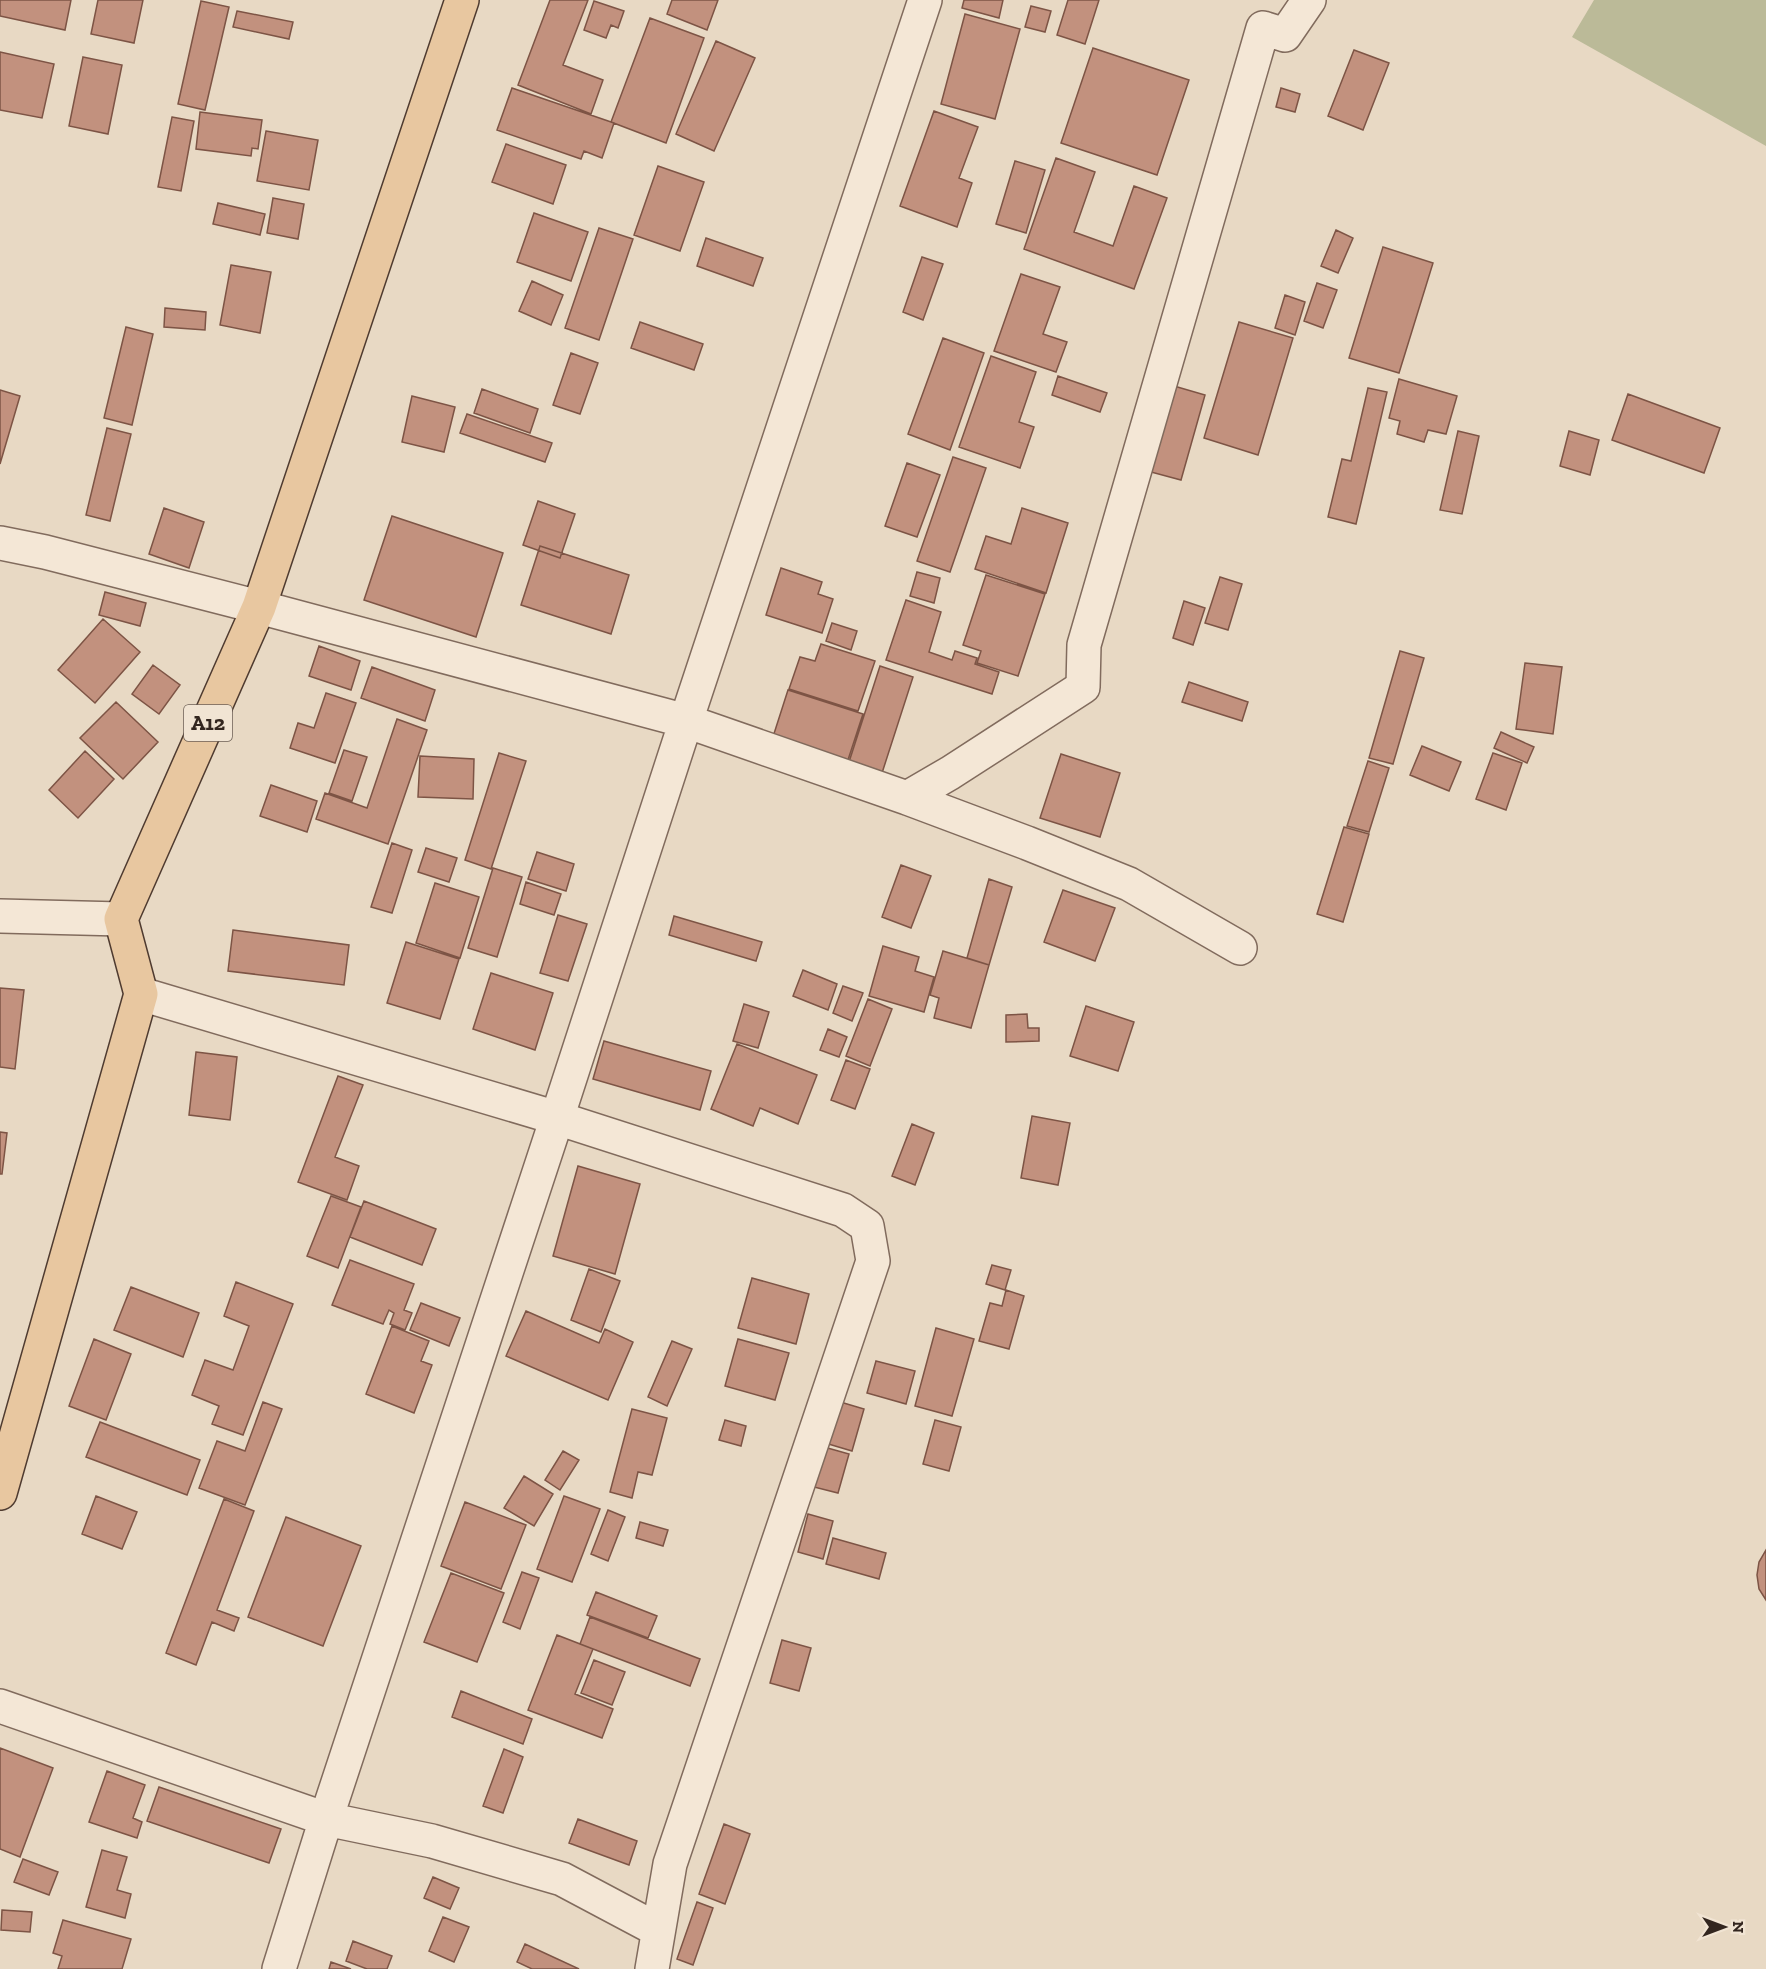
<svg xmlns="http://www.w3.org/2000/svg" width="1766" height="1969" viewBox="0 0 1766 1969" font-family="'Zilla Slab',serif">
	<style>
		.cemetery { fill: #bbba98 }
		.building { fill: #c2917e; stroke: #7d5445; stroke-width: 1.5 }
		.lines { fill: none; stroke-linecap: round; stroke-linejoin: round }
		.minor-casing { stroke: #816b5d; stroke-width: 36 }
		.major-casing { stroke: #4f3b30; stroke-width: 36 }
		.minor { stroke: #f4e7d6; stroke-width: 33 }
		.major { stroke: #e8c7a0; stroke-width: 33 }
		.labels { text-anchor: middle; stroke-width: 4.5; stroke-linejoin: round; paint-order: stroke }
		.shield { fill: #f1e4d3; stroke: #6c5f55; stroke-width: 1.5 }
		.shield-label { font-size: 21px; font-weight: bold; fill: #33261f }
	</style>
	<rect width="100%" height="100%" fill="#e8d9c4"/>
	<path class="cemetery" d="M1594 0H1766V146L1572 37Z"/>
	<path class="building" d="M0 0H71L65 30 0 16Z
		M98 0H143L134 43 91 34Z
		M550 0H588L563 65 603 80 591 114 518 85Z
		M672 0H718L707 30 667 14Z
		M964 0H1003L999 18 962 8Z
		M1068 0H1099L1085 44 1057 35Z
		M201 1 229 7 205 110 178 104Z
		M594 1 624 11 618 28 611 25 606 38 584 30Z
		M1031 6 1051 11 1045 32 1025 27Z
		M237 11 293 22 289 39 233 27Z
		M965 14 1020 29 995 119 941 104Z
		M650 18 704 38 666 143 611 122Z
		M716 41 755 58 714 151 676 134Z
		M1093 48 1189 80 1157 175 1061 143Z
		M1354 50 1389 63 1363 130 1328 116Z
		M0 52 54 64 42 118 0 110Z
		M83 57 122 65 108 134 69 126Z
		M512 88 614 123 602 158 584 151 581 159 497 130Z
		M1281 88 1300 94 1295 112 1276 107Z
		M934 111 978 127 959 178 972 183 957 227 900 206Z
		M200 112 262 120 258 149 252 148 251 156 196 149Z
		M172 117 194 121 181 191 158 187Z
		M266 131 318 140 309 190 257 181Z
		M506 144 566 165 553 204 492 182Z
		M1056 158 1095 172 1074 232 1113 246 1134 186 1167 198 1134 289 1024 249Z
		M1015 161 1045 170 1026 233 996 224Z
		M658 166 704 182 680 251 634 235Z
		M273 198 304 204 298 239 267 233Z
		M218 203 265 214 260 235 213 224Z
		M534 213 588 232 571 281 517 262Z
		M599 228 633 239 599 340 565 328Z
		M1336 230 1353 238 1338 273 1321 266Z
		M706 238 763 258 753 286 697 266Z
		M1383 247 1433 263 1399 373 1349 358Z
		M922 257 943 264 923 320 903 312Z
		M231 265 271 272 260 333 220 325Z
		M1021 274 1060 287 1043 334 1067 342 1056 372 994 351Z
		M532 281 563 295 551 325 519 311Z
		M1317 283 1337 290 1323 328 1304 321Z
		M1285 295 1305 302 1295 335 1275 328Z
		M165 308 206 312 205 330 164 327Z
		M640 322 703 344 694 370 631 348Z
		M1239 322 1293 338 1258 455 1204 438Z
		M126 327 153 334 132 425 104 418Z
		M943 338 984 353 950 450 908 434Z
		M571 353 598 363 580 414 553 405Z
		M991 356 1036 372 1019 422 1034 427 1020 468 959 447Z
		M1058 376 1107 393 1100 412 1052 395Z
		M1399 379 1457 396 1446 434 1428 430 1424 442 1397 434 1400 421 1389 418Z
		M1174 386 1205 395 1181 480 1151 472Z
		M1368 388 1387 392 1356 524 1328 517 1342 459 1351 461Z
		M482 389 538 409 530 433 474 413Z
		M0 390 20 396 0 464Z
		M1628 394 1720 428 1704 473 1612 440Z
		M412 396 455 407 444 452 402 442Z
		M467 414 552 443 545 462 460 433Z
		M107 428 131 434 110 521 86 515Z
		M1458 431 1479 436 1462 514 1440 510Z
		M1569 431 1599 440 1590 475 1560 466Z
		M953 457 986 468 950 572 917 561Z
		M907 463 940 475 917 537 885 526Z
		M538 501 575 514 560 558 523 545Z
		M164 508 204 522 189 568 149 554Z
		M1022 508 1068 523 1046 593 975 569 986 536 1011 544Z
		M392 516 503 553 476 637 364 600Z
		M540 546 629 575 611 634 521 605Z
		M781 568 822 582 818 594 833 599 822 633 766 615Z
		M917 572 940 578 934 603 910 596Z
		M986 575 1045 594 1018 676 977 663 981 651 963 645Z
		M1220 577 1242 584 1228 630 1205 623Z
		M105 592 146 603 140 626 99 615Z
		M906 600 941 612 929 652 952 660 955 651 977 658 975 664 999 672 992 694 886 660Z
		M1184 601 1205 608 1193 645 1173 638Z
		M103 619 140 652 95 703 58 670Z
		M832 623 857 631 851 650 826 641Z
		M821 644 875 661 858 711 789 689 800 657 815 661Z
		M319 646 360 661 351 690 309 676Z
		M1400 651 1424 658 1393 764 1369 758Z
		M1525 663 1562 667 1553 734 1516 729Z
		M153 665 180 685 159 714 132 694Z
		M880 666 913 677 882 773 849 762Z
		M372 667 435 690 425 721 361 698Z
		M1189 682 1248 702 1242 721 1182 702Z
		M788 690 863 714 846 766 771 743Z
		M326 693 356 703 335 763 290 748 298 723 314 728Z
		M116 702 158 742 123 779 80 738Z
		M397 719 427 730 388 844 316 819 325 793 367 808Z
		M1501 732 1534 747 1527 763 1494 748Z
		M1422 746 1461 762 1449 791 1410 775Z
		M344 750 367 757 352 801 329 793Z
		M85 751 114 779 78 818 49 790Z
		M499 753 526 761 491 869 465 860Z
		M1493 753 1522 763 1506 810 1476 799Z
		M1061 754 1120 773 1100 837 1040 818Z
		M420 756 474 759 473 799 418 797Z
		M1368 761 1389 768 1369 832 1347 826Z
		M271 785 317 801 307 832 260 816Z
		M1344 827 1369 834 1343 922 1317 914Z
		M392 843 412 850 392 913 371 907Z
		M426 848 457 858 449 882 418 872Z
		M537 852 574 864 566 891 528 879Z
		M901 865 931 876 911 928 882 917Z
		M493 868 522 877 497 957 468 948Z
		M989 879 1012 887 989 965 967 958Z
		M526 882 561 894 554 915 520 904Z
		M435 883 479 897 460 958 416 943Z
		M1063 890 1115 908 1095 961 1044 942Z
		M558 915 587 924 568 981 540 973Z
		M674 916 762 942 756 961 669 935Z
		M233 930 349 945 344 985 228 971Z
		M406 942 459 959 440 1019 387 1003Z
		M883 946 919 957 915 971 934 977 924 1012 869 996Z
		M943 951 989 965 971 1028 934 1018 939 998 930 995Z
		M803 970 837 984 828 1010 793 996Z
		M491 973 553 993 535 1050 473 1029Z
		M843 986 863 993 852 1021 833 1013Z
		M0 988 24 990 15 1069 0 1067Z
		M868 999 892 1009 870 1066 846 1056Z
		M744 1004 769 1012 758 1048 733 1041Z
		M1086 1006 1134 1022 1118 1071 1070 1056Z
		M1027 1014 1028 1028H1039V1041L1006 1042V1015Z
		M828 1029 847 1037 839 1057 820 1050Z
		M604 1041 711 1071 700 1110 593 1079Z
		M737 1044 817 1075 798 1124 760 1108 753 1126 711 1109Z
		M196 1052 237 1057 230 1120 189 1115Z
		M846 1060 870 1069 855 1109 831 1100Z
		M338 1076 363 1085 335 1157 359 1166 347 1200 298 1182Z
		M1032 1116 1070 1123 1058 1185 1021 1178Z
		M912 1124 934 1133 915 1185 892 1176Z
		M0 1132 7 1133 2 1174H0Z
		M578 1166 640 1184 615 1274 553 1256Z
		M331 1196 361 1207 338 1268 307 1256Z
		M364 1201 436 1229 422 1265 350 1237Z
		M350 1260 414 1284 404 1310 412 1313 405 1330 390 1324 394 1313 389 1310 383 1324 332 1305Z
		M992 1265 1011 1270 1005 1290 986 1284Z
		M589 1269 620 1281 601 1332 571 1320Z
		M752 1278 809 1294 796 1344 738 1328Z
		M236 1282 293 1304 243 1435 212 1424 219 1406 192 1395 205 1360 233 1370 249 1326 224 1316Z
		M131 1287 199 1313 183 1357 114 1330Z
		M1006 1290 1024 1296 1009 1349 979 1341 990 1303 1002 1306Z
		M421 1303 460 1318 449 1346 410 1330Z
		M526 1311 599 1343 605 1329 633 1342 608 1400 506 1356Z
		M392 1326 429 1341 421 1361 432 1365 414 1413 366 1394Z
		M936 1328 974 1339 952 1416 915 1406Z
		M94 1339 131 1354 106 1420 69 1406Z
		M738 1339 789 1353 775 1400 725 1386Z
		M672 1341 692 1349 667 1406 648 1397Z
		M876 1361 915 1371 906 1404 867 1393Z
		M837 1401 864 1409 852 1451 825 1443Z
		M263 1402 282 1409 245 1505 199 1488 217 1441 245 1451Z
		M632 1409 667 1418 652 1475 638 1472 632 1498 610 1492Z
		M725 1420 746 1426 741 1446 719 1440Z
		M935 1420 961 1427 949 1471 923 1464Z
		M100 1422 200 1460 187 1495 86 1457Z
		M824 1447 849 1454 838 1493 814 1487Z
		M563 1451 579 1460 560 1490 545 1480Z
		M524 1476 553 1494 534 1526 504 1508Z
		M96 1496 137 1512 122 1549 82 1534Z
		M564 1496 600 1509 572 1582 537 1569Z
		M224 1499 254 1511 217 1610 239 1618 234 1631 212 1622 196 1665 166 1653Z
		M465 1502 526 1525 501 1589 441 1566Z
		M608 1510 625 1517 608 1561 591 1554Z
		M808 1514 833 1521 823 1559 798 1552Z
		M286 1517 361 1546 323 1646 248 1617Z
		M640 1522 668 1530 663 1546 636 1538Z
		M833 1538 886 1553 879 1579 826 1564Z
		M1766 1550V1600L1759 1589 1757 1575 1759 1562Z
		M522 1572 539 1578 520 1629 503 1622Z
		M451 1573 504 1593 477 1662 424 1642Z
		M596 1592 657 1616 648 1638 587 1615Z
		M590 1617 700 1659 690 1686 580 1644Z
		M557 1635 593 1649 575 1694 613 1709 602 1738 528 1710Z
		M782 1640 811 1648 799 1691 770 1683Z
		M594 1660 625 1672 612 1705 581 1693Z
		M461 1691 532 1719 523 1744 452 1717Z
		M0 1748 53 1768 20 1857 0 1849Z
		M504 1749 523 1757 503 1813 483 1806Z
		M107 1771 145 1785 133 1818 142 1822 137 1838 89 1822Z
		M159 1787 281 1829 269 1863 147 1821Z
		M578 1819 637 1841 629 1865 569 1843Z
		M724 1824 750 1834 725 1904 699 1894Z
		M102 1850 127 1857 117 1890 131 1894 125 1918 86 1907Z
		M23 1859 58 1872 49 1895 14 1882Z
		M433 1877 459 1888 450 1909 424 1898Z
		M697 1902 713 1908 693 1965 677 1959Z
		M2 1910 32 1912 30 1932 1 1930Z
		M443 1917 469 1927 454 1962 429 1951Z
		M63 1920 131 1939 122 1969H58L62 1956 53 1953Z
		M353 1941 392 1956 387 1969H367L346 1961Z
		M525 1944 579 1969H532L517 1962Z
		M331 1962 351 1969H329Z"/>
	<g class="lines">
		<g class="minor-casing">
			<path id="minor" d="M0 543 45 552 259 607 686 721 907 798 1027 843 1129 884 1240 948
				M907 798 950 773 1083 687 1084 645 1263 28 1285 35 1309 0
				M0 916 121 919
				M141 994 557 1118 843 1210 867 1226 873 1261 670 1864 652 1969
				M0 1706 326 1819 432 1841 562 1879 658 1930
				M279 1969 326 1819 557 1118 686 721 925 0"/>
		</g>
		<g class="major-casing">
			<path id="major" d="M0 1493 141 994 121 919 259 607 462 0"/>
		</g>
		<use href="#minor" class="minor"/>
		<use href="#major" class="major"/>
	</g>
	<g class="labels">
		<rect class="shield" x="184" y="705" width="48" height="36" rx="4.5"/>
		<g class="shield-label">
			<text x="208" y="730">A12</text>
		</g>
	</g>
	<g transform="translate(1724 1927) rotate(90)" stroke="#f1e4d3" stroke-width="4.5" paint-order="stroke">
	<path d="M0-4.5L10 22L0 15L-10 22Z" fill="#33261f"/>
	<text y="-9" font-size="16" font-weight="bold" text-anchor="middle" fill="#33261f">N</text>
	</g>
</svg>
